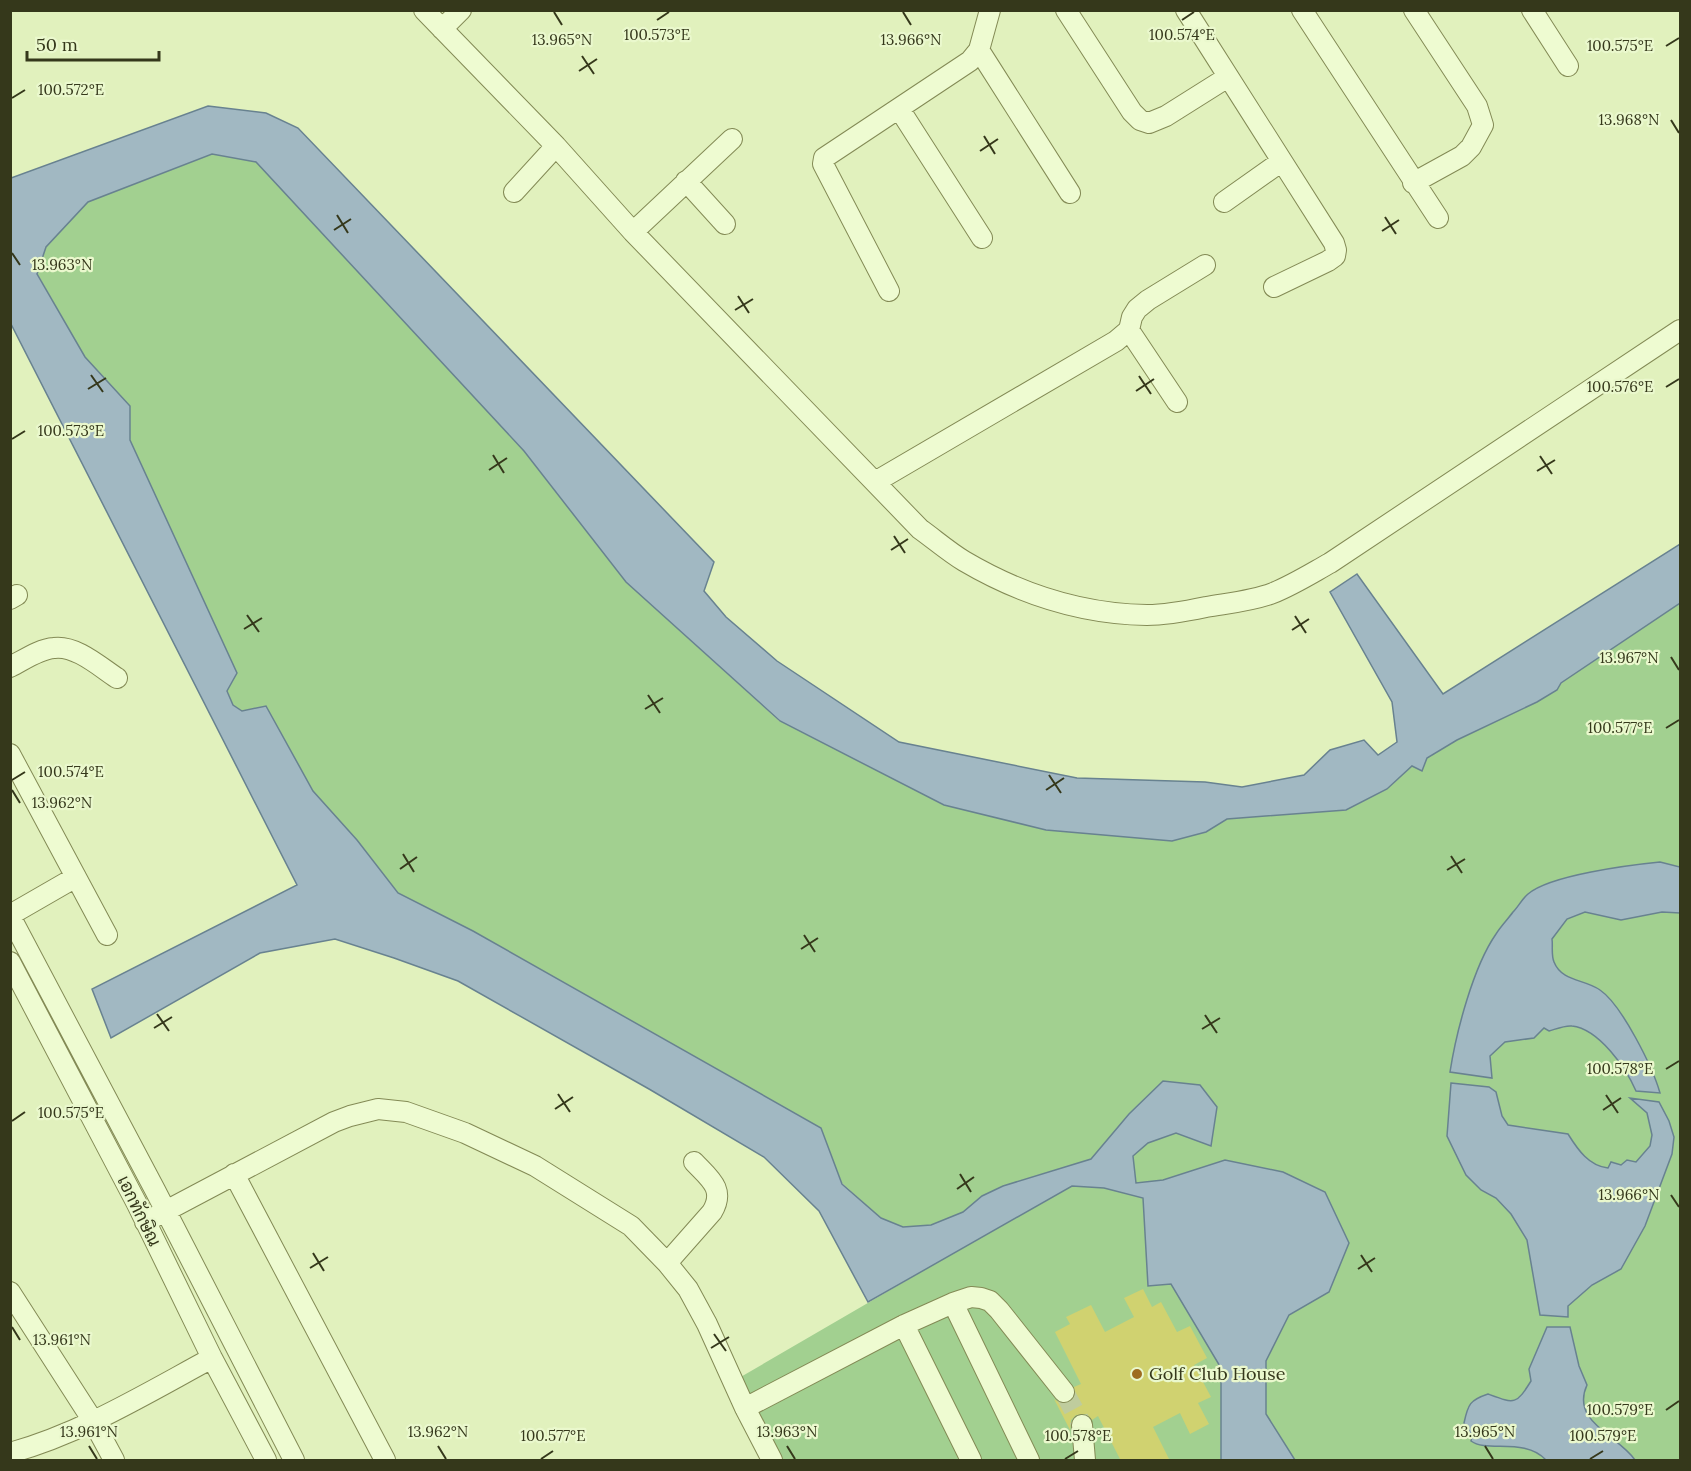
<svg xmlns="http://www.w3.org/2000/svg" width="1691" height="1471" viewBox="0 0 1691 1471" font-family="Lora,Sarabun,serif">
	<style>
		.green { fill: #a2d090 }
		.water { fill: #a1b8c2; stroke: #688290; stroke-width: 1.5 }
		.building { fill: #d0d270 }
		.lines { fill: none; stroke-linecap: round; stroke-linejoin: round }
		.minor-tunnel { stroke: #bfcc9d; stroke-width: 20; stroke-dasharray: 20 10; stroke-linecap: butt }
		.minor-casing { stroke: #838a55; stroke-width: 22 }
		.minor { stroke: #eefbd1; stroke-width: 20 }
		.ticks { fill: none; stroke: #35381b; stroke-width: 2 }
		.poi-dot { fill: #9e6c20; stroke: #eaf8cd; stroke-width: 2 }
		.labels { text-anchor: middle; stroke-width: 4.5; stroke-linejoin: round; paint-order: stroke }
		.street-label { font-size: 18px; fill: #35381b; stroke: #eaf8cd }
		.poi-label { font-size: 18px; fill: #35381b; stroke: #eaf8cd; text-anchor: start }
		.ticks-label { font-size: 15px; text-anchor: middle; fill: #35381b; stroke: #eaf8cd; stroke-width: 4.5; stroke-linejoin: round; paint-order: stroke }
	</style>
	<rect width="100%" height="100%" fill="#e1f1bd"/>
	<path class="green" d="M212 154 256 162 524 451 626 582 779 721 1152 838 1172 841 1206 832 1227 819 1346 810 1387 789 1412 766 1457 740 1537 702 1556 690 1561 683 1680 603V1460H772L732 1382 916 1275 881 1218 842 1183 820 1128 473 931 398 893 357 840 313 791 266 706 242 711 233 705 130 440V406L85 357 37 273 46 247 88 202Z"/>
	<path class="water" d="M208 106 266 113 298 128 714 562 704 591 726 617 777 661 899 742 1077 778 1205 782 1242 787 1304 775 1330 750 1364 740 1378 755 1397 742 1392 702 1330 592 1357 574 1443 694 1680 544V603L1561 683 1557 690 1537 702 1457 740 1427 758 1422 771 1412 766 1387 789 1346 810 1227 819 1206 832 1172 841 1046 830 944 805 780 721 626 582 524 451 256 162 212 154 88 202 46 247 37 274 85 357 130 406V440L237 673 227 691 233 705 242 711 266 706 313 791 357 840 398 893 473 931 821 1128 842 1184 881 1218 903 1227 931 1225 963 1212 982 1196 1003 1186 1091 1159 1129 1114 1163 1081 1200 1085 1217 1107 1211 1146 1176 1133 1148 1143 1133 1156 1136 1183 1163 1180 1225 1160 1283 1172 1325 1192 1349 1243 1329 1292 1289 1315 1266 1361V1414L1295 1460H1221V1368L1171 1284 1148 1286 1143 1198 1104 1188 1072 1186 868 1302 819 1211 764 1157 649 1089 458 981 394 958 335 939 260 953 111 1038 92 989 297 885 11 324V178Z
		M1660 862 1680 867V913L1662 912 1621 920 1585 912 1567 919 1552 939C1553 946 1551 955 1554 962 1562 982 1585 979 1600 990 1622 1005 1653 1068 1660 1093L1636 1091C1626 1068 1599 1029 1572 1026 1565 1025 1556 1029 1549 1031L1544 1028 1534 1038 1505 1042 1490 1056 1492 1078 1450 1072C1456 1033 1473 967 1496 934 1501 926 1508 919 1513 912 1518 907 1522 899 1528 894 1550 875 1630 865 1660 862Z
		M1451 1083 1489 1087 1496 1092 1502 1116 1508 1125 1568 1134C1578 1150 1589 1166 1608 1168L1611 1162 1621 1165 1627 1160 1636 1162 1650 1146 1652 1135 1647 1113 1630 1098 1659 1102 1669 1121 1674 1137 1672 1154 1645 1226 1621 1269 1592 1285 1568 1306V1317L1540 1315 1527 1240 1511 1214 1496 1198 1481 1190 1466 1175 1447 1136Z
		M1547 1327H1570L1579 1366 1587 1385C1570 1422 1619 1436 1635 1460H1546C1525 1437 1487 1453 1471 1441L1472 1436 1464 1423C1468 1404 1470 1400 1488 1394 1515 1404 1516 1405 1531 1381L1529 1369Z"/>
	<path class="building" d="M1143 1289 1152 1307 1161 1302 1177 1332 1190 1326 1207 1358 1194 1365 1211 1397 1198 1403 1209 1424 1190 1434 1180 1413 1153 1427 1170 1461H1121L1098 1416 1092 1420 1087 1414 1076 1415 1071 1420 1070 1430 1054 1399 1060 1403 1071 1402 1075 1396 1074 1387 1081 1384 1055 1332 1070 1324 1066 1317 1091 1305 1105 1332 1134 1317 1124 1298Z"/>
	<g class="lines">
		<path class="minor-tunnel" d="M1064 1392 1082 1425"/>
		<g class="minor-casing">
			<path id="minor" d="M424 10 556 146 633 232 920 529C934 539 949 552 964 561 1020 594 1082 614 1147 615 1167 615 1187 611 1206 607 1229 603 1252 601 1273 593 1293 585 1312 573 1330 563L1680 330
				M1066 10 1132 112 1140 120 1149 123 1166 116 1228 77
				M1186 10 1334 243 1336 250 1335 256 1328 261 1274 287
				M1302 10 1438 218
				M1532 10 1568 66
				M442 29 461 10
				M979 50 1070 193
				M900 110 982 238
				M686 181 725 224
				M1413 183 1462 156 1471 147 1483 125 1477 106 1414 10
				M514 192 556 146
				M1224 202 1282 161
				M633 232 732 139
				M889 291 823 164 824 158 970 61 979 50 990 10
				M1129 330 1177 402
				M875 482 1116 341 1129 330 1132 317 1137 309 1148 300 1205 265
				M10 599 17 595
				M10 667C24 660 39 649 54 648 76 645 100 667 117 678
				M10 754 107 935
				M10 915 76 877
				M10 916 155 1190 294 1460
				M10 962 137 1204 212 1358 266 1460
				M234 1174 385 1460
				M145 1222 334 1122 350 1116 378 1109 406 1112 465 1133 535 1166 631 1226 667 1263 688 1289 707 1324 745 1408 772 1460
				M667 1263 712 1212C726 1189 709 1178 694 1162
				M10 1292 93 1421 114 1460
				M953 1303 1029 1460
				M904 1325 971 1460
				M745 1408 904 1325 953 1303 971 1297 981 1298 990 1301 999 1310 1064 1392
				M1082 1425 1085 1460
				M10 1453C82 1433 147 1393 212 1358"/>
		</g>
		<use href="#minor" class="minor"/>
	</g>
	<path class="ticks" d="M554 12 562 25M903 12 911 25M657 20 669 12M1182 20 1194 12M1666 46 1679 38M582 56 594 74M579 71 597 59M12 98 25 90M1671 120 1679 133M984 136 995 154M980 151 998 139M337 215 348 233M1385 217 1396 234M334 230 351 219M1382 231 1399 220M12 253 20 265M738 296 749 313M735 310 753 299M91 375 103 392M1139 376 1151 394M1666 387 1679 379M88 389 106 378M1136 391 1154 379M12 439 25 431M493 455 504 473M1540 456 1552 474M489 470 507 458M1537 471 1555 460M894 536 905 553M891 550 908 539M247 615 259 632M1295 616 1306 633M244 629 262 618M1292 630 1309 619M1671 657 1679 670M648 695 660 713M645 709 663 698M1666 728 1679 720M1049 775 1061 793M12 780 25 772M12 790 20 803M1046 790 1064 778M403 854 414 872M1451 856 1462 873M400 869 417 857M1447 870 1465 859M804 935 815 952M801 949 818 938M157 1014 169 1031M1205 1015 1217 1033M154 1028 172 1017M1202 1029 1220 1018M1666 1069 1679 1061M558 1094 570 1112M1606 1095 1618 1113M555 1109 573 1097M1603 1110 1621 1098M12 1121 25 1112M960 1174 971 1192M957 1189 974 1177M1671 1195 1679 1207M313 1253 324 1271M1361 1255 1372 1272M310 1268 328 1257M1358 1269 1375 1258M12 1327 20 1340M714 1334 726 1351M711 1348 729 1337M1666 1410 1679 1401M89 1446 97 1459M438 1446 446 1459M787 1446 795 1459M1485 1446 1493 1459M541 1459 553 1451M1065 1459 1078 1451M1590 1459 1603 1451"/>
	<circle class="poi-dot" cx="1137" cy="1374" r="6"/>
	<g class="labels">
		<g class="street-label">
			<text transform="translate(139 1211) rotate(64)" y="6">เอกทักษิณ</text>
		</g>
		<g class="poi-label">
			<text x="1149" y="1380">Golf Club House</text>
		</g>
	</g>
	<g class="ticks-label">
		<text x="657" y="40">100.573°E</text>
		<text x="1182" y="40">100.574°E</text>
		<text x="562" y="45">13.965°N</text>
		<text x="911" y="45">13.966°N</text>
		<text x="1620" y="51">100.575°E</text>
		<text x="71" y="95">100.572°E</text>
		<text x="1629" y="125">13.968°N</text>
		<text x="62" y="270">13.963°N</text>
		<text x="1620" y="392">100.576°E</text>
		<text x="71" y="436">100.573°E</text>
		<text x="1629" y="663">13.967°N</text>
		<text x="1620" y="733">100.577°E</text>
		<text x="71" y="777">100.574°E</text>
		<text x="62" y="808">13.962°N</text>
		<text x="1620" y="1074">100.578°E</text>
		<text x="71" y="1118">100.575°E</text>
		<text x="1629" y="1200">13.966°N</text>
		<text x="62" y="1345">13.961°N</text>
		<text x="1620" y="1415">100.579°E</text>
		<text x="89" y="1437">13.961°N</text>
		<text x="438" y="1437">13.962°N</text>
		<text x="787" y="1437">13.963°N</text>
		<text x="1485" y="1437">13.965°N</text>
		<text x="553" y="1441">100.577°E</text>
		<text x="1078" y="1441">100.578°E</text>
		<text x="1603" y="1441">100.579°E</text>
	</g>
	<rect width="1691" height="1471" fill="none" stroke="#35381b" stroke-width="24"/>
	<path d="M27 51v9h132v-9" fill="none" stroke="#35381b" stroke-width="3"/>
	<text x="36" y="51" font-size="18" fill="#35381b" stroke="#eaf8cd" stroke-width="4.5" paint-order="stroke">50 m</text>
</svg>
